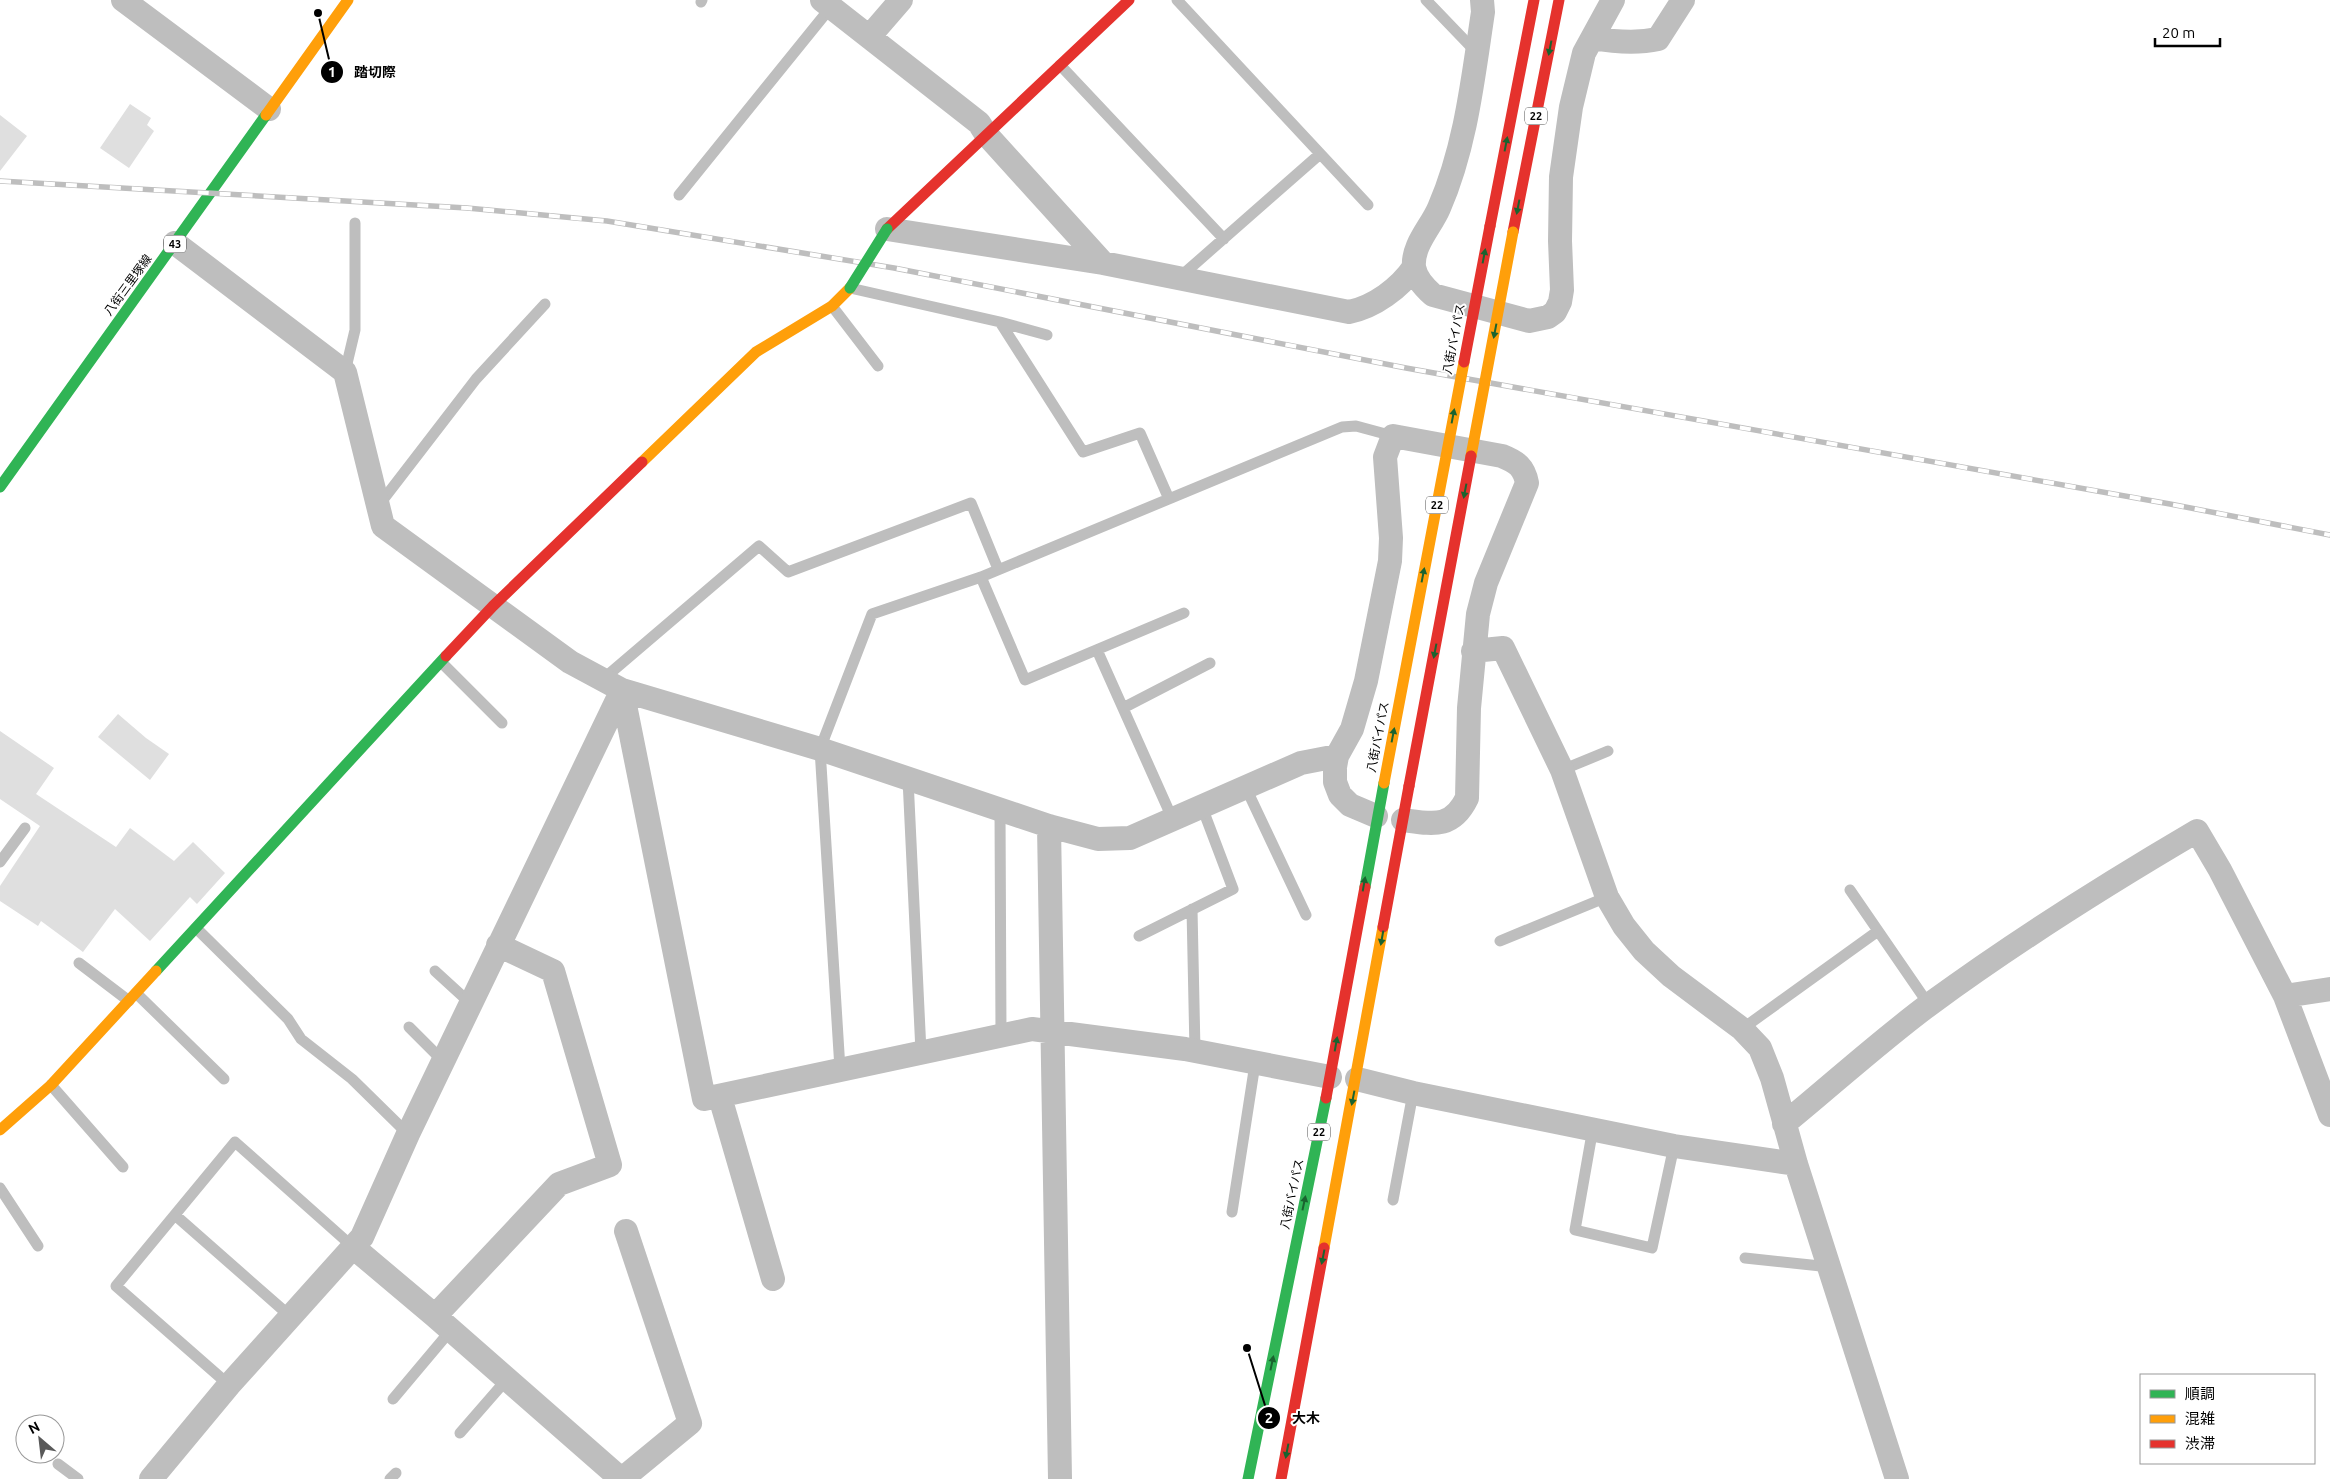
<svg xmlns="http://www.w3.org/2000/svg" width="2330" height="1479" viewBox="0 0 2330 1479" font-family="Ubuntu,'Noto Sans JP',sans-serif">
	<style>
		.building { fill: #dfdfdf }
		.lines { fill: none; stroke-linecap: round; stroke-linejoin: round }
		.lane { stroke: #bebebe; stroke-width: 11 }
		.street { stroke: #bebebe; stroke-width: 24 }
		.fast { stroke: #30b455; stroke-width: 11 }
		.slow { stroke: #ff9f0a; stroke-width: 11 }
		.jam { stroke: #e5322d; stroke-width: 11 }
		.rail-casing { stroke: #bebebe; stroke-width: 5.5 }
		.rail { stroke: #fff; stroke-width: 4; stroke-dasharray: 11; stroke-linecap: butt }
		.fast-bridge { stroke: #30b455; stroke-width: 11 }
		.slow-bridge { stroke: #ff9f0a; stroke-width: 11 }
		.jam-bridge { stroke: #e5322d; stroke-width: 11 }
		.oneway { fill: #1a632f }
		.labels { text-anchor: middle; stroke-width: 4; stroke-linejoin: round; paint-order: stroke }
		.shield { fill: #fff; stroke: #4c4c4c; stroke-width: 1 }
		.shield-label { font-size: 11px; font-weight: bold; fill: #000 }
		.street-label { font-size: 12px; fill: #000; stroke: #fff }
		.leader { fill: none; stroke: #000; stroke-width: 2 }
		.callout-dot { fill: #000; stroke: #fff; stroke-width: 2 }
		.mark-label { font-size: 15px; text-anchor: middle; font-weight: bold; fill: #fff }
		.callout-label { font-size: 14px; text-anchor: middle; font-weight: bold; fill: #000; stroke: #fff; stroke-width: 4; stroke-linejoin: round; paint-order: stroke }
	</style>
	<rect width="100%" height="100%" fill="#fff"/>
	<path class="building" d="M130 104 151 118 147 125 154 131 129 168 100 148Z
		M0 115 27 136 0 171Z
		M118 714 146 738 169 754 150 780 98 737Z
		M0 731 54 768 36 794 116 847 130 828 174 861 193 842 225 873 197 904 190 897 150 941 115 909 83 952 41 921 38 926 0 901V886L40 826 0 799Z"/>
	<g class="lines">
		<path class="lane" d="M1177 0 1368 205
			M1426 0 1476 52
			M701 2 702 0
			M1060 65 1224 239
			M679 195 831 7
			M1180 277 1320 154
			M850 288 1000 322 1047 335
			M832 306 878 366
			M1000 322 1083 452 1140 433 1169 499
			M345 372 355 330V223
			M379 505 476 379 545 304
			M981 577 1025 680 1184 613
			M1097 650 1173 820
			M442 663 502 723
			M602 680 759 546 788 572 971 503 998 569
			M1123 708 1210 663
			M1562 770 1608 751
			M908 779 921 1052
			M1246 788 1306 915
			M1000 809 1001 1035
			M0 862 25 828
			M1850 890 1929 1005
			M1192 909 1195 1051
			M196 928 288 1019 301 1039 352 1079 408 1134
			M1139 936 1233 889 1202 807
			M1500 941 1607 897
			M79 963 129 1001
			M435 971 470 1003
			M136 993 224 1079
			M409 1027 443 1061
			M1742 1029 1878 931
			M840 1069 820 749 872 614 981 577 1342 427 1356 426 1393 436
			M51 1085 123 1167
			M1593 1128 1575 1230 1652 1248 1674 1146
			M0 1188 38 1246
			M1393 1200 1413 1093
			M1232 1212 1255 1064
			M175 1215 291 1317
			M1745 1258 1830 1267
			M229 1385 116 1286 235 1142 353 1247
			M393 1399 451 1330
			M460 1433 507 1379
			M58 1464 78 1479
			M390 1479 396 1473"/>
		<path class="street" d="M123 0 269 109
			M822 0 979 123 986 134 1103 263
			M1482 0 1483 12C1473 78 1466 146 1439 208 1431 227 1412 245 1414 267 1416 279 1425 288 1433 295L1529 321 1548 317 1555 312 1560 302 1562 290 1560 241 1561 177 1571 107 1584 53 1613 0
			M869 37 901 0
			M1593 38C1615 42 1636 44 1658 39L1683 0
			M887 229 1103 263 1349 312C1374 307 1400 288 1414 267
			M175 243 345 372 383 526 570 662 622 690 820 749 1049 826 1098 839 1130 838 1301 763 1337 756
			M1473 651 1503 648 1562 770 1607 897 1624 926 1644 951 1671 976 1742 1029 1760 1048 1772 1078 1796 1164 1897 1479
			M622 690 704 1099 1032 1029 1185 1049 1330 1077
			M1376 816 1350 805 1340 795 1335 782V767L1337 756 1352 729 1366 681 1390 561 1391 538 1385 457 1393 436 1502 456C1517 462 1524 467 1527 483L1486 583 1478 614 1469 708 1467 798C1452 829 1433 824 1403 820
			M1049 826 1060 1479
			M2285 996 2330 989
			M1357 1079 1413 1093 1674 1146 1796 1164
			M720 1097 773 1279
			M1784 1124C1833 1084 1880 1041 1930 1004 2016 941 2105 885 2197 831L2220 870 2285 996 2330 1115
			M353 1247 435 1316 621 1479
			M435 1316 559 1184 610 1165 553 971 498 945
			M151 1479 229 1385 362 1237 408 1134 622 690
			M622 1479 690 1423 626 1231"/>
		<path class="fast" d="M0 487 266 115
			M1365 887 1384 783
			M156 971 446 656
			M1248 1479 1326 1098"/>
		<path class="slow" d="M266 115 348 0
			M642 462 756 352 832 306 850 288
			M0 1130 51 1085 156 971
			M1324 1248 1383 927"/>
		<path class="jam" d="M1490 226 1534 0
			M887 229 1129 0
			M1513 232 1559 0
			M446 656 493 606 642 462
			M1383 927 1409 786
			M1326 1098 1365 887
			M1281 1479 1324 1248"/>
		<g class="rail-casing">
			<path id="rail" d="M0 181 467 208 607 221 894 268 1406 368 2170 504 2330 535"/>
		</g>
		<use href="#rail" class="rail"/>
		<path class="fast-bridge" d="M850 288 887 229"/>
		<path class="slow-bridge" d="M1471 456 1513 232
			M1384 783 1464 362"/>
		<path class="jam-bridge" d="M1464 362 1490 226
			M1409 786 1471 456"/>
	</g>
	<defs><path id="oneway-solid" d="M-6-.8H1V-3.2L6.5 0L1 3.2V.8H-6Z" transform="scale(1.25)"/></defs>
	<g class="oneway">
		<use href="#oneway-solid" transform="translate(1550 48) rotate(101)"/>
		<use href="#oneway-solid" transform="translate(1506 144) rotate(-79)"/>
		<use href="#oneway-solid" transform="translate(1518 207) rotate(101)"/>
		<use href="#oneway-solid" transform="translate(1484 256) rotate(-79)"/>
		<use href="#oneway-solid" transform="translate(1495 331) rotate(101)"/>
		<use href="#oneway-solid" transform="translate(1453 416) rotate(-79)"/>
		<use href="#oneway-solid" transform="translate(1465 491) rotate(101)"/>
		<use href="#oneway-solid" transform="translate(1423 575) rotate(-79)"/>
		<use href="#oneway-solid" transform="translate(1435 651) rotate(101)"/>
		<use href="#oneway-solid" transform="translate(1393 735) rotate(-79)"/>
		<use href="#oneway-solid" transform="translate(1364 884) rotate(-80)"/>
		<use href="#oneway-solid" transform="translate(1382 938) rotate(100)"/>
		<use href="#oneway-solid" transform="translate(1336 1044) rotate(-80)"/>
		<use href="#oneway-solid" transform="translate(1353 1098) rotate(101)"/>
		<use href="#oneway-solid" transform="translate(1304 1203) rotate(-78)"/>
		<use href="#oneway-solid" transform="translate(1323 1257) rotate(101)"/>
		<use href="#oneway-solid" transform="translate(1272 1363) rotate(-78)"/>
		<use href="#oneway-solid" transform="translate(1287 1451) rotate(101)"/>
	</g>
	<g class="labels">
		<g class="shield">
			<rect x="1525" y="107.5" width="22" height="17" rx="4"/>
			<rect x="164" y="235.5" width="22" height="17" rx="4"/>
			<rect x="1426" y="496.5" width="22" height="17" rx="4"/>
			<rect x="1308" y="1123.5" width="22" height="17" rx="4"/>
		</g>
		<g class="shield-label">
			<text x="1536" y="120">22</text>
			<text x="175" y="248">43</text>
			<text x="1437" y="509">22</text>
			<text x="1319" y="1136">22</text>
		</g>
		<g class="street-label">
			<text transform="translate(128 285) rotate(-54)" y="4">八街三里塚線</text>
			<text transform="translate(1454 339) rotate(-79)" y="4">八街バイパス</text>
			<text transform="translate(1378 737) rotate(-79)" y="4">八街バイパス</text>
			<text transform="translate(1292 1194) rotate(-78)" y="4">八街バイパス</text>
		</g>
	</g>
	<path class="leader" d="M318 13L332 72M1247 1348L1269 1418"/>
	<g class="callout-dot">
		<circle cx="318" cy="13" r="5"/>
		<circle cx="1247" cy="1348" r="5"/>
		<circle cx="332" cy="72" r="12"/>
		<circle cx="1269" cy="1418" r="12"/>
	</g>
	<g class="mark-label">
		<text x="332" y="77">1</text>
		<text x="1269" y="1423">2</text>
	</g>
	<g class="callout-label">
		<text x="375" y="77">踏切際</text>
		<text x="1306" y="1423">大木</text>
	</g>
	<rect x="2140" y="1374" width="175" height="90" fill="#ffffff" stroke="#999999"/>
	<rect x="2150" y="1390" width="25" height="8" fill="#30b455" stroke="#999999"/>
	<text x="2185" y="1399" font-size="15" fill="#000000">順調</text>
	<rect x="2150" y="1415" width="25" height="8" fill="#ff9f0a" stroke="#999999"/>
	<text x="2185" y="1424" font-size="15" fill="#000000">混雑</text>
	<rect x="2150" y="1440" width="25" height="8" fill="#e5322d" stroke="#999999"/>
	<text x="2185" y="1449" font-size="15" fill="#000000">渋滞</text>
	<g transform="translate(40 1439) rotate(332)"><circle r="24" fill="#ffffff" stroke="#999999"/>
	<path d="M0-4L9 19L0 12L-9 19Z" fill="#595959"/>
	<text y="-8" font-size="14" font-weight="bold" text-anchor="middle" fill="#000000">N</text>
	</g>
	<path d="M2155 38v8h65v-8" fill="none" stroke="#000000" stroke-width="2.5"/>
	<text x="2162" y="38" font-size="15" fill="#000000" stroke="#ffffff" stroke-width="4" paint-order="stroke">20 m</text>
</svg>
